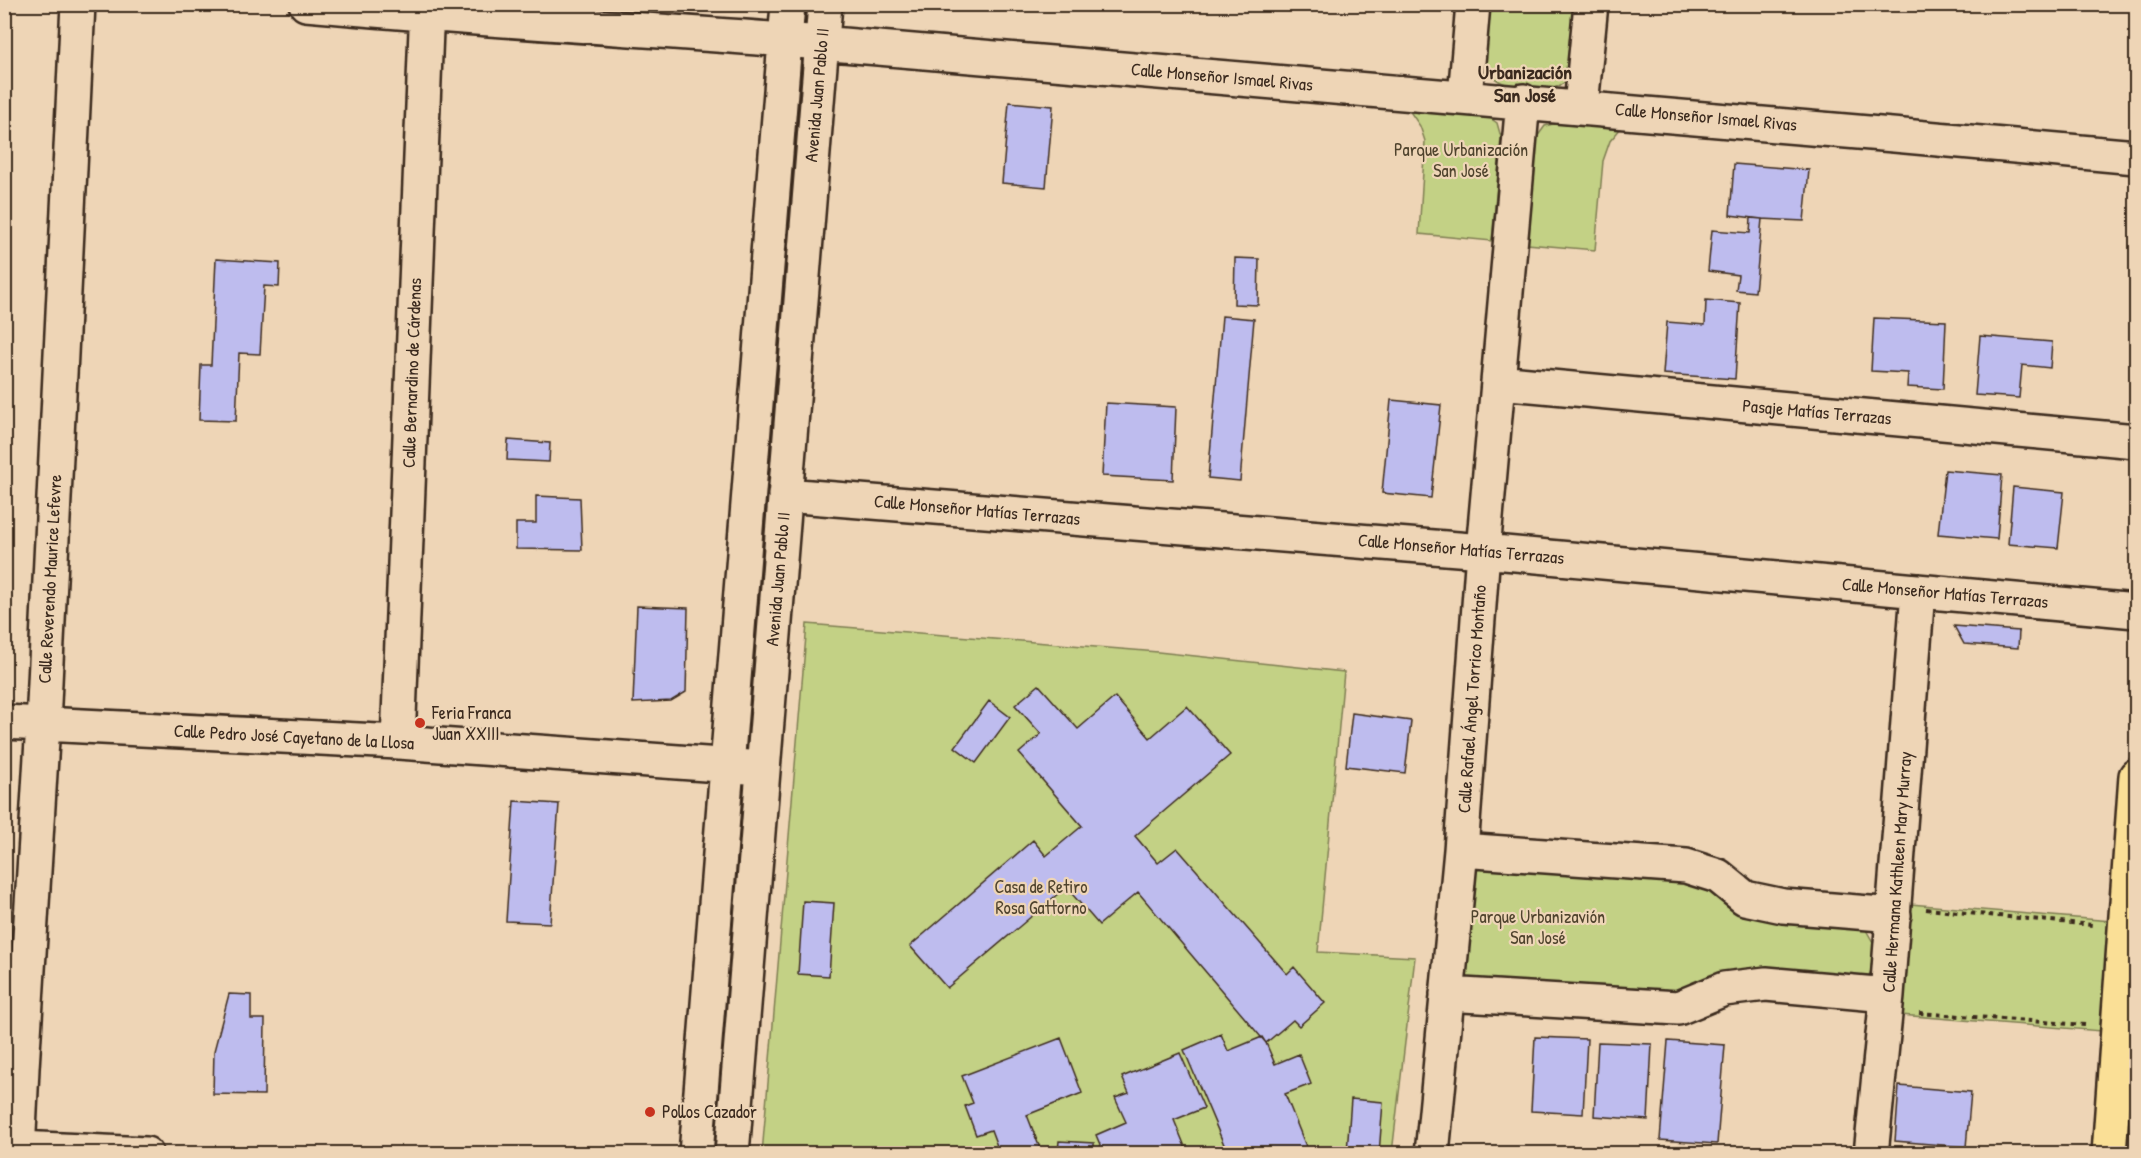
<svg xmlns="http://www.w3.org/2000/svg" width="2141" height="1158" viewBox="0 0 2141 1158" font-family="'Patrick Hand',sans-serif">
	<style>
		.green { fill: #c3d185; stroke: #7f7e52; stroke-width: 1.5 }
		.building { fill: #bebcee; stroke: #3b2a1e; stroke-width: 1.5 }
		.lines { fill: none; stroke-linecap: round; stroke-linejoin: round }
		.minor-casing { stroke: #3b2a1e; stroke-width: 38 }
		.major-casing { stroke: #3b2a1e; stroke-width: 38 }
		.path { stroke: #3b2a1e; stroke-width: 4; stroke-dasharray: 4.5 4.5; stroke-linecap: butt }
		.minor { stroke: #eed5b6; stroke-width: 33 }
		.major { stroke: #fadf96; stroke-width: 33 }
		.poi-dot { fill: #c8321e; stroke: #eed5b6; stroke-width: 2 }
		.labels { text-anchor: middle; stroke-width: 4.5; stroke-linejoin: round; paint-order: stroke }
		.street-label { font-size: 18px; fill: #3b2a1e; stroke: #eed5b6 }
		.park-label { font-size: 18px; fill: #4f432d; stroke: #eed5b6 }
		.poi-label { font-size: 18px; fill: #3b2a1e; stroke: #eed5b6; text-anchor: start }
		.neighbourhood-label { font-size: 20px; font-weight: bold; fill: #3b2a1e; stroke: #eed5b6 }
	</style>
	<rect width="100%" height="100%" fill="#eed5b6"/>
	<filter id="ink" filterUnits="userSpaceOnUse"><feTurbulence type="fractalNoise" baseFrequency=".0167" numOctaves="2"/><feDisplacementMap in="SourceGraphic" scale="12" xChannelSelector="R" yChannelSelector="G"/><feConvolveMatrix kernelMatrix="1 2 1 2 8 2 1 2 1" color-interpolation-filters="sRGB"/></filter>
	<g filter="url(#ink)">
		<path class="green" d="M1486 5H1575L1569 68 1564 83C1547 93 1543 90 1523 88 1470 82 1483 45 1486 5Z
			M1409 110 1487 116 1497 123 1501 137 1492 241 1419 234 1425 141 1420 126Z
			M1561 122 1622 127 1610 141 1603 161 1595 250 1527 244 1537 137 1545 126Z
			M807 624 1158 652 1344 672 1318 952 1415 957 1392 1153 762 1154Z
			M742 809H752L726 1137 715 1136Z
			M1476 867 1695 879 1739 907 1775 922H1841L1857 925 1866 930 1874 944 1877 955 1868 978 1675 999 1470 980 1464 971Z
			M1910 904 2111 921 2102 1031 1900 1015Z"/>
		<path class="building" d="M1009 102 1053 106 1046 187 1002 183Z
			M1734 164 1809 170 1804 221 1762 219 1730 215Z
			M1751 218 1762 219 1755 292 1736 290 1738 275 1708 271 1712 230 1750 233Z
			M1235 258 1259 259 1258 305 1234 304Z
			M216 259 280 263 279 287 264 286 260 354 239 353 236 421 199 420 201 365H211Z
			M1706 300 1740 303 1735 379 1663 374 1667 322 1705 325Z
			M1222 316 1254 319 1240 481 1208 478Z
			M1874 318 1946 321 1943 389 1907 387 1908 373 1871 371Z
			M1980 336 2052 342 2050 368 2022 365 2019 398 1975 395Z
			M1391 400 1441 405 1431 498 1382 493Z
			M1106 403 1176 407 1173 480 1102 476Z
			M508 440 550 443 549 462 507 460Z
			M1945 470 2002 475 1997 539 1938 534Z
			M2013 487 2064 492 2058 548 2008 544Z
			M536 496 580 498 582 550 516 549V523H536Z
			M637 606 688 608 686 692 671 701 633 703Z
			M1954 626 2019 631 2018 648 1964 644Z
			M1039 685 1078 729 1115 697 1150 738 1187 706 1230 755 1135 836 1158 863 1177 848 1287 974 1294 967 1325 1003 1299 1026 1293 1020 1266 1043 1138 892 1099 925 1066 887 947 988 910 946 1033 840 1046 856 1082 826 1019 753 1041 734 1015 705Z
			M989 701 1010 717 976 763 955 747Z
			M1352 713 1411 721 1405 773 1346 766Z
			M514 801 559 804 550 923 506 921Z
			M803 901 834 903 829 976 798 974Z
			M229 994 251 995V1019H265L264 1095 213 1094 214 1051Z
			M1221 1034 1228 1051 1262 1037 1266 1043 1275 1064 1299 1054 1311 1084 1285 1094 1309 1154H1210L1225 1147 1184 1050Z
			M1535 1037 1587 1039 1583 1114 1531 1111Z
			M1061 1038 1082 1093 1027 1115 1041 1151 1058 1152 1059 1141 1094 1143V1154H1000L991 1130 976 1135 965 1106 973 1103 962 1076Z
			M1668 1041 1725 1045 1717 1144 1660 1140Z
			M1598 1042 1652 1044 1648 1120 1594 1116Z
			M1180 1053 1204 1108 1174 1120 1188 1154H1104L1096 1135 1126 1122 1115 1098 1129 1093 1122 1077Z
			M1899 1086 1971 1092 1966 1147 1895 1141Z
			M1351 1099 1383 1102 1379 1154 1347 1152Z"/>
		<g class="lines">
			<g class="minor-casing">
				<path id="minor" d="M306 4C466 19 625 28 785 40 1236 77 1686 116 2136 157
					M1465 97 1473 4
					M1581 106 1591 4
					M1498 382 2136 441
					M785 495 1483 551 2136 611
					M4 722 398 742 748 767
					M398 742 427 4
					M1461 850 1686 866 1718 876 1745 898 1783 906 1894 915
					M1447 994 1678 1008 1724 989 1766 984 1887 995
					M19 1148 146 1154
					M18 1154 22 1068 43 724 78 4
					M696 1154 788 4
					M732 1154 825 4
					M1432 1154 1461 850 1483 551 1523 101
					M1871 1154 1887 995 1918 591"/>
			</g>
			<g class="major-casing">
				<path id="major" d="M2109 1154 2136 776"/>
			</g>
			<path class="path" d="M1926 909 2092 925
				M1919 1013 2085 1025"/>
			<use href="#minor" class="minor"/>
			<use href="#major" class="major"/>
		</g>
	</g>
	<g class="poi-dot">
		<circle cx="420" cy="723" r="6"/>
		<circle cx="650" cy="1112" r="6"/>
	</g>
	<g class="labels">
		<g class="street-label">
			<text transform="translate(1222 77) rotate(5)" y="6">Calle Monseñor Ismael Rivas</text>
			<text transform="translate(817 95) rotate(-85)" y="6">Avenida Juan Pablo II</text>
			<text transform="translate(1706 117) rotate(5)" y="6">Calle Monseñor Ismael Rivas</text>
			<text transform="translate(412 373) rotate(-88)" y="6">Calle Bernardino de Cárdenas</text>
			<text transform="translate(1817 412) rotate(5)" y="6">Pasaje Matías Terrazas</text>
			<text transform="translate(977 510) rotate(5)" y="6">Calle Monseñor Matías Terrazas</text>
			<text transform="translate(1461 549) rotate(5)" y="6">Calle Monseñor Matías Terrazas</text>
			<text transform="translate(50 579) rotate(-87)" y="6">Calle Reverendo Maurice Lefevre</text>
			<text transform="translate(778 579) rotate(-85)" y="6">Avenida Juan Pablo II</text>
			<text transform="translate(1945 593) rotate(5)" y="6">Calle Monseñor Matías Terrazas</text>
			<text transform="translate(1472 699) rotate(-86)" y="6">Calle Rafael Ángel Torrico Montaño</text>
			<text transform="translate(294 737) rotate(3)" y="6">Calle Pedro José Cayetano de la Llosa</text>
			<text transform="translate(1897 872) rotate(-86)" y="6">Calle Hermana Kathleen Mary Murray</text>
		</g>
		<g class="park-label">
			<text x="1461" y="156">Parque Urbanización<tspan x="1461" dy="21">San José</tspan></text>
			<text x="1041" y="893">Casa de Retiro<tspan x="1041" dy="21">Rosa Gattorno</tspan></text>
			<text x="1538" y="923">Parque Urbanizavión<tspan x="1538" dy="21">San José</tspan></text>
		</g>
		<g class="poi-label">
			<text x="432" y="719">Feria Franca<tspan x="432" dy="21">Juan XXIII</tspan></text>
			<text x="662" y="1118">Pollos Cazador</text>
		</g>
		<g class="neighbourhood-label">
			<text x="1525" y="79">Urbanización<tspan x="1525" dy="23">San José</tspan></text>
		</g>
	</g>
	<rect width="2141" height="1158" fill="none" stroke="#eed5b6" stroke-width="24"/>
	<rect x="12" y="12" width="2117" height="1134" fill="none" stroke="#3b2a1e" stroke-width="2" filter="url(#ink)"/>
</svg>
